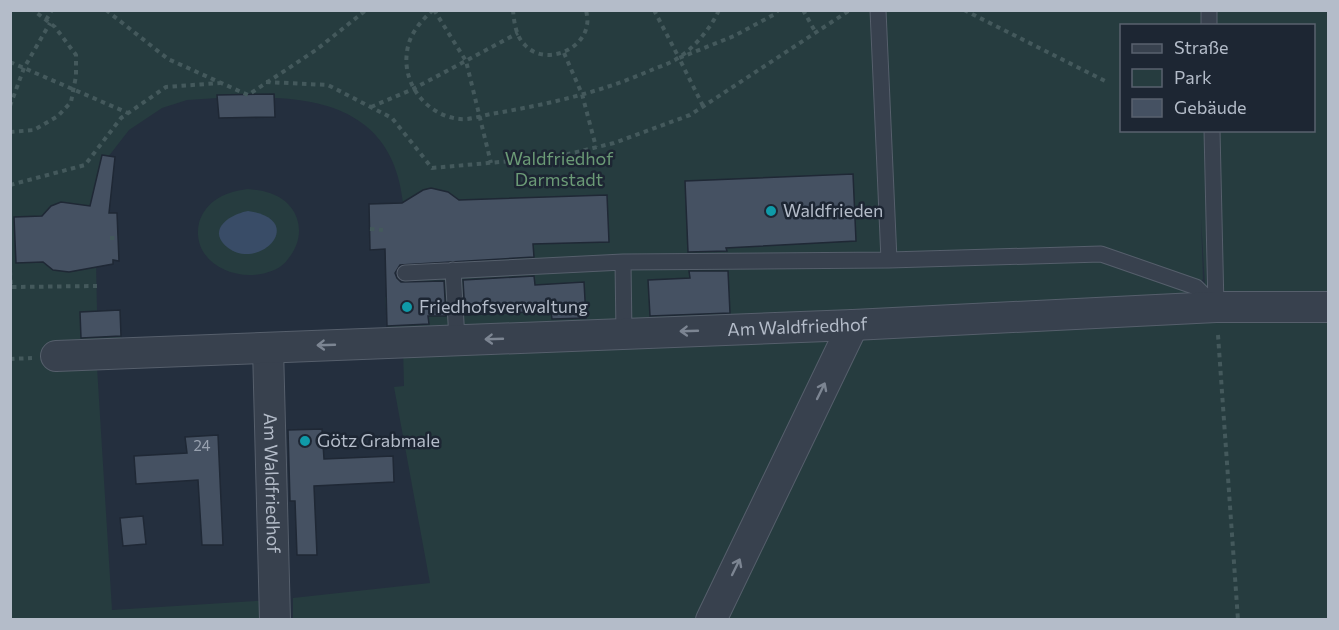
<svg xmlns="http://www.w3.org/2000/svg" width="1339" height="630" viewBox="0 0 1339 630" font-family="Commissioner,sans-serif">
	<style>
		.green { fill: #263c3f; fill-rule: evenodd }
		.water { fill: #394c67 }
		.building { fill: #455162; stroke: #1f2835; stroke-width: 1.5 }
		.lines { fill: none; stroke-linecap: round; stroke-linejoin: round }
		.lane-casing { stroke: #565f6c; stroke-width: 17 }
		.street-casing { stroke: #565f6c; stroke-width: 32 }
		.path { stroke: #44595c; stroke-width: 4; stroke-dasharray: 4.5 4.5; stroke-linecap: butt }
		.lane { stroke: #38414e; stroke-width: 15 }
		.street { stroke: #38414e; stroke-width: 30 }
		.oneway { stroke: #7c8592 }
		.culture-dot { fill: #0f9aa8; stroke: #1d2633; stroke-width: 2 }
		.labels { text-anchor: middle; stroke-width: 5; stroke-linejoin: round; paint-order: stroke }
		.number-label { font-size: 15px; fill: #98a1af }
		.park-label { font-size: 18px; fill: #6b9a76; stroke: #1d2633 }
		.poi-label { font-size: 18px; fill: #b4bcc9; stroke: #1d2633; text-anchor: start }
		.street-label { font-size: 18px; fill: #b4bcc9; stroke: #1d2633 }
	</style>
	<rect width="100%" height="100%" fill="#242f3e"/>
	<path class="green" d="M10 11H1328V619H293V598L430 583 394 387 404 386 403 347 1207 320 1201 218 1203 279 1189 297 388 336 385 297 406 295C405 278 404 261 403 245 403 231 404 217 403 203 395 127 345 101 275 98V94L218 95 217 98 187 100 162 108 129 130 108 157 96 261 97 311 120 310 121 343 97 367 112 610 271 600V619H11ZM1122 26H1314V130H1122Z
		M248 189C254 190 260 190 266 192 299 200 309 234 288 259 282 268 271 272 261 274 229 280 191 259 199 223 201 215 207 206 214 201 225 193 235 191 248 189Z"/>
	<path class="water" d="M248 211C309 220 259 273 227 247 206 229 231 214 248 211Z"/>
	<path class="building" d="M274 94 275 117 219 118 217 95Z
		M102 155 115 157 109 213H117L119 261 113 260V264L69 272 53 270 43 262 16 263 14 217 42 216 51 206 61 202 90 206Z
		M853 174 856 241 726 248 727 251 688 252 685 181Z
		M431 188 448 192 459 200 607 195 609 242 533 244 534 257 400 265 395 273 397 278 401 282 444 281 446 316H428L429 324 387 326 385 249 370 250 369 204 402 203 423 190Z
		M689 271H728L730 313 650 316 648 280 690 278Z
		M534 276 535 285 584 282 586 318 552 319 551 311 465 315 463 280Z
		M120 310 121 336 81 338 80 312Z
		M322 429 324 459 393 456 394 482 314 486 317 555H297L295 501H290L288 430Z
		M218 435 223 545H202L198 480 136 484 134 456 187 453 185 437Z
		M143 516 146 544 123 546 120 518Z"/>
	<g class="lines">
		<g class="lane-casing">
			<path id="lane" d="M878 10 889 260
				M1209 10V26
				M1212 130 1216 307
				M623 262 624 334
				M453 270 457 340
				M405 273 623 262 889 260 1101 254 1196 287 1216 307"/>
		</g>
		<g class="street-casing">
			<g id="street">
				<path id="s1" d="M268 348 275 620"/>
				<path id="s2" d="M56 356 853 325 1216 307H1328"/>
				<path d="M711 620 853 325"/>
			</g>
		</g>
		<path class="path" d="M106 10 168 59 248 95 316 50 366 10
			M433 10C421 21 409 34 407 52 402 84 427 116 460 119 469 120 481 116 491 114 544 105 599 93 649 71 658 67 669 64 678 58 694 48 711 28 719 10
			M434 10 466 61 491 163
			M513 10C514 22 516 37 525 45 544 66 583 51 587 25 588 21 587 15 586 10
			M654 10 679 58
			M803 10 816 33
			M964 10 1107 82
			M46 20 52 10
			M564 53 582 94 596 147
			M10 62 128 113
			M266 82 328 85 392 118 432 168 556 157 614 143 690 115 850 10
			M10 106 24 68 50 23
			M703 106 679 58 734 36 775 14 778 10
			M371 107 413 89 518 33
			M10 132 34 130 58 116 71 102 76 76V55L55 27 33 10
			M10 185 85 165 121 118 166 87 220 83
			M370 229 383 230
			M110 238H118
			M10 271 11 287
			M12 287 97 286
			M1218 335 1238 620
			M10 359 32 358"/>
		<use href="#lane" class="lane"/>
		<use href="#street" class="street"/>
	</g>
	<defs><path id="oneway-shaft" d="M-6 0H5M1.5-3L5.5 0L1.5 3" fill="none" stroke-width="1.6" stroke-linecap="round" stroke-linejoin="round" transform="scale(1.5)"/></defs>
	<g class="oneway">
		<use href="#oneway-shaft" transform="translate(689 331) rotate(178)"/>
		<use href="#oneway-shaft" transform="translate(494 339) rotate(178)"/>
		<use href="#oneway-shaft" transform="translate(326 345) rotate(178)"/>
		<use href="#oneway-shaft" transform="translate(821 391) rotate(-64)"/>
		<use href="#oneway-shaft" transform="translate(736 567) rotate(-64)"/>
	</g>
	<g class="culture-dot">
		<circle cx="771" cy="211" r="6"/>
		<circle cx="407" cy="307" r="6"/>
		<circle cx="305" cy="441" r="6"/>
	</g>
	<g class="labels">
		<g class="number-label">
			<text x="202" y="451">24</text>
		</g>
		<g class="park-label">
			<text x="559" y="165">Waldfriedhof<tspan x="559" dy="21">Darmstadt</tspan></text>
		</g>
		<g class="poi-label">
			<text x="783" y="217">Waldfrieden</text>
			<text x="419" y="313">Friedhofsverwaltung</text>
			<text x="317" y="447">Götz Grabmale</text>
		</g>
		<g class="street-label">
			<text dy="6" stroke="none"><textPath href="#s2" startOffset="742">Am Waldfriedhof</textPath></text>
			<text dy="6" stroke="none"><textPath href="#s1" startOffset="135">Am Waldfriedhof</textPath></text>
		</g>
	</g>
	<rect width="1339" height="630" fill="none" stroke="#b4bcc9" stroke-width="24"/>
	<rect x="1120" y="24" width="195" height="108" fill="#1d2633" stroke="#59626f" stroke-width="1.5"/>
	<rect x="1132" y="44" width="30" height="9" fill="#38414e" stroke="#59626f" stroke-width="1.5"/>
	<text x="1174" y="54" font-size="18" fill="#b4bcc9">Straße</text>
	<rect x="1132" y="69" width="30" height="18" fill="#263c3f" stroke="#59626f" stroke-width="1.5"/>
	<text x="1174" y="84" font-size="18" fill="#b4bcc9">Park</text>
	<rect x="1132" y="99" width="30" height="18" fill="#455162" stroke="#59626f" stroke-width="1.5"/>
	<text x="1174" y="114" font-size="18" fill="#b4bcc9">Gebäude</text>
</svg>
